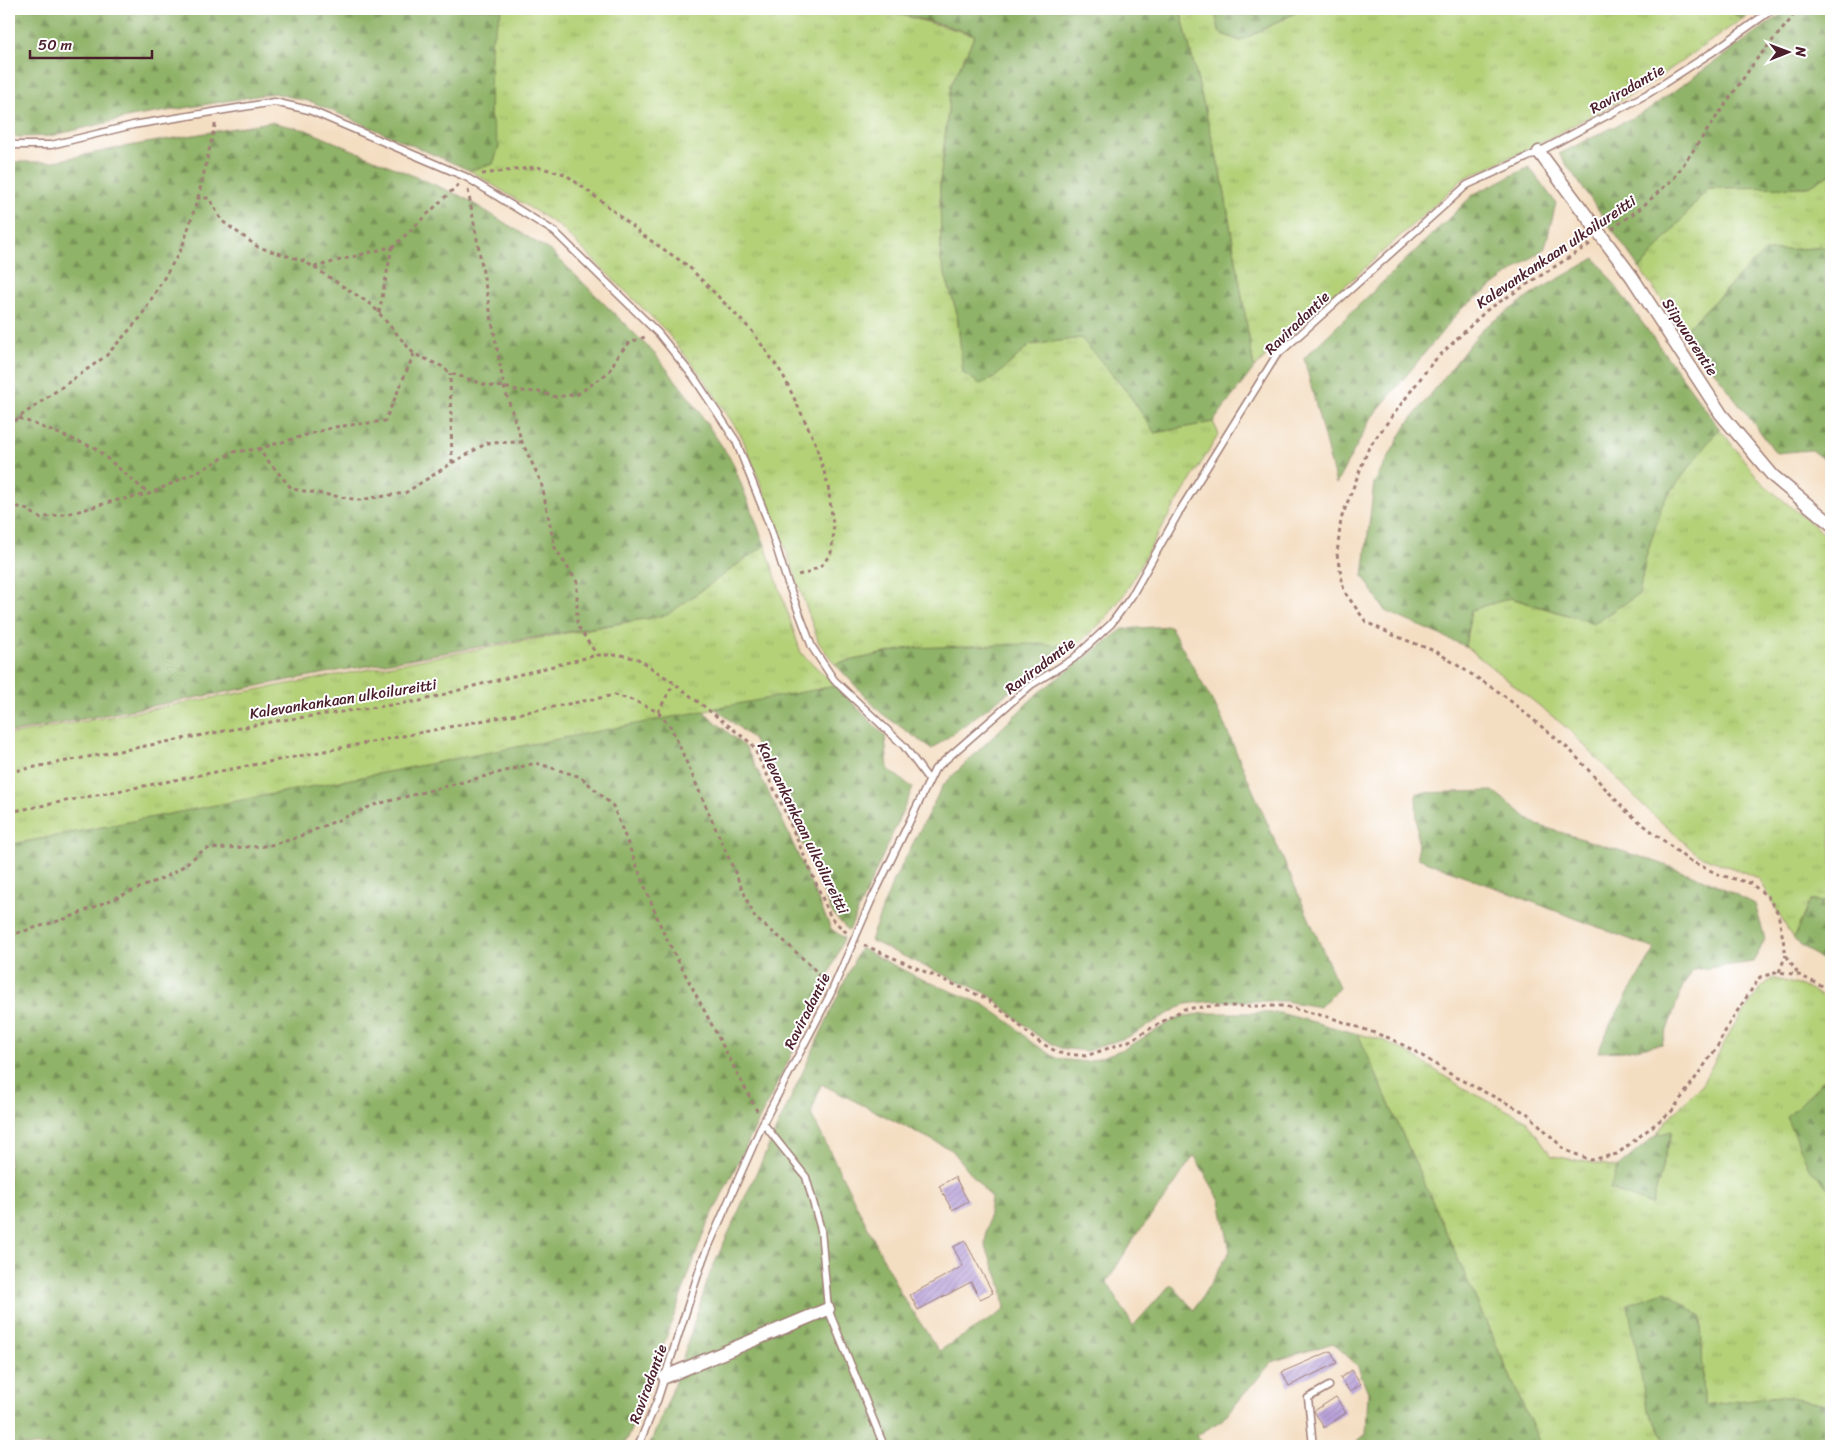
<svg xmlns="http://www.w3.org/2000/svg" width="1840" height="1455" viewBox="0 0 1840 1455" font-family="Sriracha,sans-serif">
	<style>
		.grass { fill: url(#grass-tufts); stroke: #7f7852 }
		.forest { fill: url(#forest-firs); stroke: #6c694a; fill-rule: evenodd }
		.building { fill: url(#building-hatch) }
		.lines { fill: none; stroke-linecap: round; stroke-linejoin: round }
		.service-casing { stroke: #9f7e76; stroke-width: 9 }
		.minor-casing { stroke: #9f7e76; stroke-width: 15 }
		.path { stroke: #9f7e76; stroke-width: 3; stroke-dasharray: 4 4; stroke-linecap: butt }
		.service { stroke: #fff; stroke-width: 6 }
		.minor { stroke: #fff; stroke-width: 12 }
		.labels { text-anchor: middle; stroke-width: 4; stroke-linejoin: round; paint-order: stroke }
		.street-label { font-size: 15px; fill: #4a1f2b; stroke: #fff }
	</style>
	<defs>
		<pattern id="grass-tufts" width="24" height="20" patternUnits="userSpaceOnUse" patternTransform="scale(1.25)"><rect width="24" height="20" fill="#b4d178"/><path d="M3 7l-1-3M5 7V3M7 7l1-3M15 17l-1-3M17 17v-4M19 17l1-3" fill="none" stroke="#9cb368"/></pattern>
		<pattern id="forest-firs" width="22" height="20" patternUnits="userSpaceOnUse" patternTransform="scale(1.25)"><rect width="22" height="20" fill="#8fb368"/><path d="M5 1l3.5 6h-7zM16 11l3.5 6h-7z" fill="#779156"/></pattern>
		<pattern id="building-hatch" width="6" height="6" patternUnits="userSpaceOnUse" patternTransform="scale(1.25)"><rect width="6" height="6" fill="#b59dd8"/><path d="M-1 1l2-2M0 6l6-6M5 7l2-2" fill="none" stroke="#957faf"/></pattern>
	</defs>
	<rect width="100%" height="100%" fill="#fff"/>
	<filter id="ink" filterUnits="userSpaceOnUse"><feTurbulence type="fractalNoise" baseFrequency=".02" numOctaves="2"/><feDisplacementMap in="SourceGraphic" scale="10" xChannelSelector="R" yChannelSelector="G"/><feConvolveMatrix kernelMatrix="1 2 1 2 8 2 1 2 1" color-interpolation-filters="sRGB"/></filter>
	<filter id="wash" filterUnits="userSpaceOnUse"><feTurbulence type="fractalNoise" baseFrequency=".0096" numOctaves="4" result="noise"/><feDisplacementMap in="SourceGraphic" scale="20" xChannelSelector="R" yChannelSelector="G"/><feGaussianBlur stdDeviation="1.12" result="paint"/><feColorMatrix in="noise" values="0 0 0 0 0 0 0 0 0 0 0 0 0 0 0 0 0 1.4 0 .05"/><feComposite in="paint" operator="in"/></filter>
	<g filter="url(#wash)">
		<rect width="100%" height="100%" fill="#f4dec2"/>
		<path class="grass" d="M502 9H880L975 35 951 85 940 181 941 261 957 313 963 373 994 378 1030 345 1082 338 1128 393 1155 433 1213 422 1219 434 1156 537 1125 593 1105 619 1068 653 1063 645 909 648 835 664 819 643 776 522 742 437 701 375 664 329 559 226 469 170 493 164 499 147 490 116 491 41Z
			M1180 9H1214L1220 33 1240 41 1303 9H1727L1742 19 1645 87 1536 145 1463 179 1254 368 1223 183Z
			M1831 174V247L1765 251 1684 331 1640 269 1708 188 1807 187Z
			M1719 428 1762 483 1822 532 1831 537V902L1810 901 1793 939 1759 878 1698 855 1648 810 1567 728 1465 646 1471 610 1510 598 1594 623 1639 594 1645 560 1663 502Z
			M765 545 801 653 836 686 9 845V735L666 615Z
			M1773 978 1801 986 1831 1000V1071L1814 1091 1808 1166 1831 1191V1406L1780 1396 1704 1405 1701 1318 1647 1409 1670 1446H1541L1358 1034 1383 1040 1408 1053 1465 1089 1526 1120 1552 1156 1618 1167 1610 1189 1652 1205 1672 1132 1656 1135 1665 1122 1701 1086 1733 1027 1761 988Z"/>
		<path class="forest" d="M9 9H502L491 41 490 116 499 146 493 164 469 170 312 102 274 93 131 117 50 136 18 137 9 134Z
			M880 9H1180L1223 183 1254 368 1213 422 1155 433 1128 393 1081 338 1030 345 994 378 980 384 963 373 957 313 941 261 940 181 951 85 975 35 944 25Z
			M1214 9H1303L1240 41 1220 33Z
			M1727 9H1758L1742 19Z
			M1789 9H1831V174L1807 187 1708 188 1640 269 1559 154 1646 111Z
			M270 122 306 130 463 197 552 252 655 354 691 400 732 461 765 545 667 615 332 672 9 733V162H50L129 146Z
			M1529 167 1556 203 1545 248 1461 309 1372 417 1336 484 1304 358 1474 194Z
			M1831 247V465L1811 450 1776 453 1684 331 1765 251Z
			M1595 258 1719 428 1663 502 1645 560 1639 594 1594 623 1511 598 1471 610 1465 646 1385 611 1363 576 1374 483 1406 426 1482 329 1537 291Z
			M1170 626 1220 715 1339 987 1320 1007 1285 1001H1213L1185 1004 1130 1036 1087 1051 1060 1048 1035 1034 988 994 926 967 870 940 892 884 943 785 1038 693 1123 629Z
			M1029 644 1063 645 1068 653 1002 697 932 749 881 713 835 664 909 648Z
			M836 686 885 736 888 769 913 788 849 931 832 913 784 801 753 739 715 708Z
			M703 711 746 748 780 815 831 929 844 938 819 999 705 1229 649 1386 624 1446H9V845Z
			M1493 791 1537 825 1654 861 1711 882 1755 904 1765 939 1754 962 1693 970 1682 988 1662 1044 1624 1051 1598 1052 1612 1021 1655 949 1418 858 1416 793Z
			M1810 901 1831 902V967L1793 939Z
			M860 948 917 977 985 1005 1012 1024 1031 1042 1058 1059 1087 1062 1124 1049 1179 1017 1207 1013H1280L1358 1034 1541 1446H1352L1366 1434 1368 1392 1357 1365 1333 1343 1272 1362 1222 1420 1196 1436 1206 1446H649L671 1394 710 1273ZM821 1084 952 1150 991 1198 985 1245 1002 1287 1005 1310 939 1351 901 1294 811 1114ZM1194 1155 1220 1200 1230 1251 1194 1310 1171 1284 1133 1326 1107 1282 1134 1238 1166 1197Z
			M1831 1071V1191L1808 1166 1787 1117 1814 1091Z
			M1672 1131 1652 1205 1610 1189 1618 1167 1656 1135Z
			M1667 1291 1701 1317 1704 1405 1780 1396 1831 1406V1446H1670L1647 1409 1628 1304Z"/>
		<g id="blocks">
			<path class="building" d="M955 1177 968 1201 952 1210 939 1186Z
				M965 1241 993 1293 980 1299 971 1282 918 1310 910 1295 963 1266 953 1247Z
				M1331 1351 1337 1363 1289 1386 1282 1372Z
				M1352 1370 1361 1384 1350 1392 1340 1378Z
				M1336 1397 1346 1413 1324 1428 1314 1411Z"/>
		</g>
	</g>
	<g filter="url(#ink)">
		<use href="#blocks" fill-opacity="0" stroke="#9f7e76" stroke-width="1"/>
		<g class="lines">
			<g class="service-casing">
				<path id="service" d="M9 143 16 145H51L133 125 274 102 309 110 466 177 555 232 659 334 695 379 736 441 769 524 786 578 812 647 834 680 904 746 929 780
					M763 1123 806 1177 821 1230 828 1309 884 1446
					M638 1446 657 1401 703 1259 763 1123 831 993 871 901 935 769 1031 685 1073 659 1111 624 1131 597 1179 512 1276 356 1467 185 1539 152 1649 93 1711 53 1773 9
					M1313 1446 1308 1398 1329 1386"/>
			</g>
			<g class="minor-casing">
				<path id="minor" d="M1539 152 1632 277 1721 414 1773 476 1831 524
					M665 1377 828 1309"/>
			</g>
			<path class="path" d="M482 174 537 167 565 174 604 203 641 234 688 266 752 331 783 375 815 442 828 485 834 532 831 553 823 564 808 573 797 575
				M468 190 504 387 522 442 541 482 555 548 577 582V625L597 655
				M198 198 216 121
				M1612 229 1642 207 1674 178 1756 60 1792 18 1794 9
				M9 230 11 236 9 239
				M1590 244 1487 310 1432 363 1369 447 1341 519 1337 554 1344 591 1366 622 1393 635 1437 652 1502 694 1570 750 1626 811 1688 860 1720 875 1750 883 1767 896 1778 913 1786 955 1799 975
				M314 267 394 246 459 184
				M379 313 392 247
				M19 418 95 448 149 494
				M9 427 18 418 106 356 140 318 182 248 198 198H209L222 221 258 247 304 261 372 305 414 354 441 366 450 373 489 386 504 387 520 391 540 392 556 397 578 394 609 372 618 355 630 342 648 336
				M258 449 334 427 385 421 414 354
				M452 463 487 443 521 442
				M9 504 28 510 40 518 76 512 113 501 149 494 207 467 233 452 258 449 292 489 359 500 405 493 452 463 450 373
				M658 712 674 683
				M9 772 276 721 420 701 474 686 597 655H621L638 659 674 683 752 744 783 807 831 918 847 933
				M9 812 615 695 635 701 658 712 671 727 755 918 783 940 814 969 824 983
				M9 933H17L68 918 163 878 178 870 205 849 267 846 293 839 374 805 536 763 581 777 613 806 663 932 757 1111
				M864 945 987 999 1014 1020 1034 1039 1059 1053 1086 1056 1129 1041 1184 1009 1212 1006H1284L1332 1018 1389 1038 1413 1050 1455 1077 1528 1114 1565 1150 1591 1160 1617 1154 1672 1111 1716 1049 1730 1022 1760 977 1779 972 1799 975 1831 990
				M1779 972 1786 955"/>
			<use href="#service" class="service"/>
			<use href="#minor" class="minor"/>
		</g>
	</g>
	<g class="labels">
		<g class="street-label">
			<text transform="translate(1627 89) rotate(-30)" y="5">Raviradantie</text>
			<text transform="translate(1556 252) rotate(-34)" y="5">Kalevankankaan ulkoilureitti</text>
			<text transform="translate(1297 323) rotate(-44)" y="5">Raviradantie</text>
			<text transform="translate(1690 337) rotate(57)" y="5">Siipvuorentie</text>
			<text transform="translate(1040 666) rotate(-37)" y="5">Raviradantie</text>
			<text transform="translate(343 699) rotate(-9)" y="5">Kalevankankaan ulkoilureitti</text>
			<text transform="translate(803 828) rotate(64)" y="5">Kalevankankaan ulkoilureitti</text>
			<text transform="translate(807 1011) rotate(-63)" y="5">Raviradantie</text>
			<text transform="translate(648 1384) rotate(-70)" y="5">Raviradantie</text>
		</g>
	</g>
	<rect width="1840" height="1455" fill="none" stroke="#fff" stroke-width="30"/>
	<g transform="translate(1788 52) rotate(89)" stroke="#ffffff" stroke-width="4" paint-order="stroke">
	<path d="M0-4L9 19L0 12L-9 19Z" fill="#4a1f2b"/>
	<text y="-8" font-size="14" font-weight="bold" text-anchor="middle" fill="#4a1f2b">N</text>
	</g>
	<path d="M30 50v8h122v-8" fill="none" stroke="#4a1f2b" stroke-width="2.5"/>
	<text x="38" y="50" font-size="15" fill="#4a1f2b" stroke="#ffffff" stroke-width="4" paint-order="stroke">50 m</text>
</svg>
